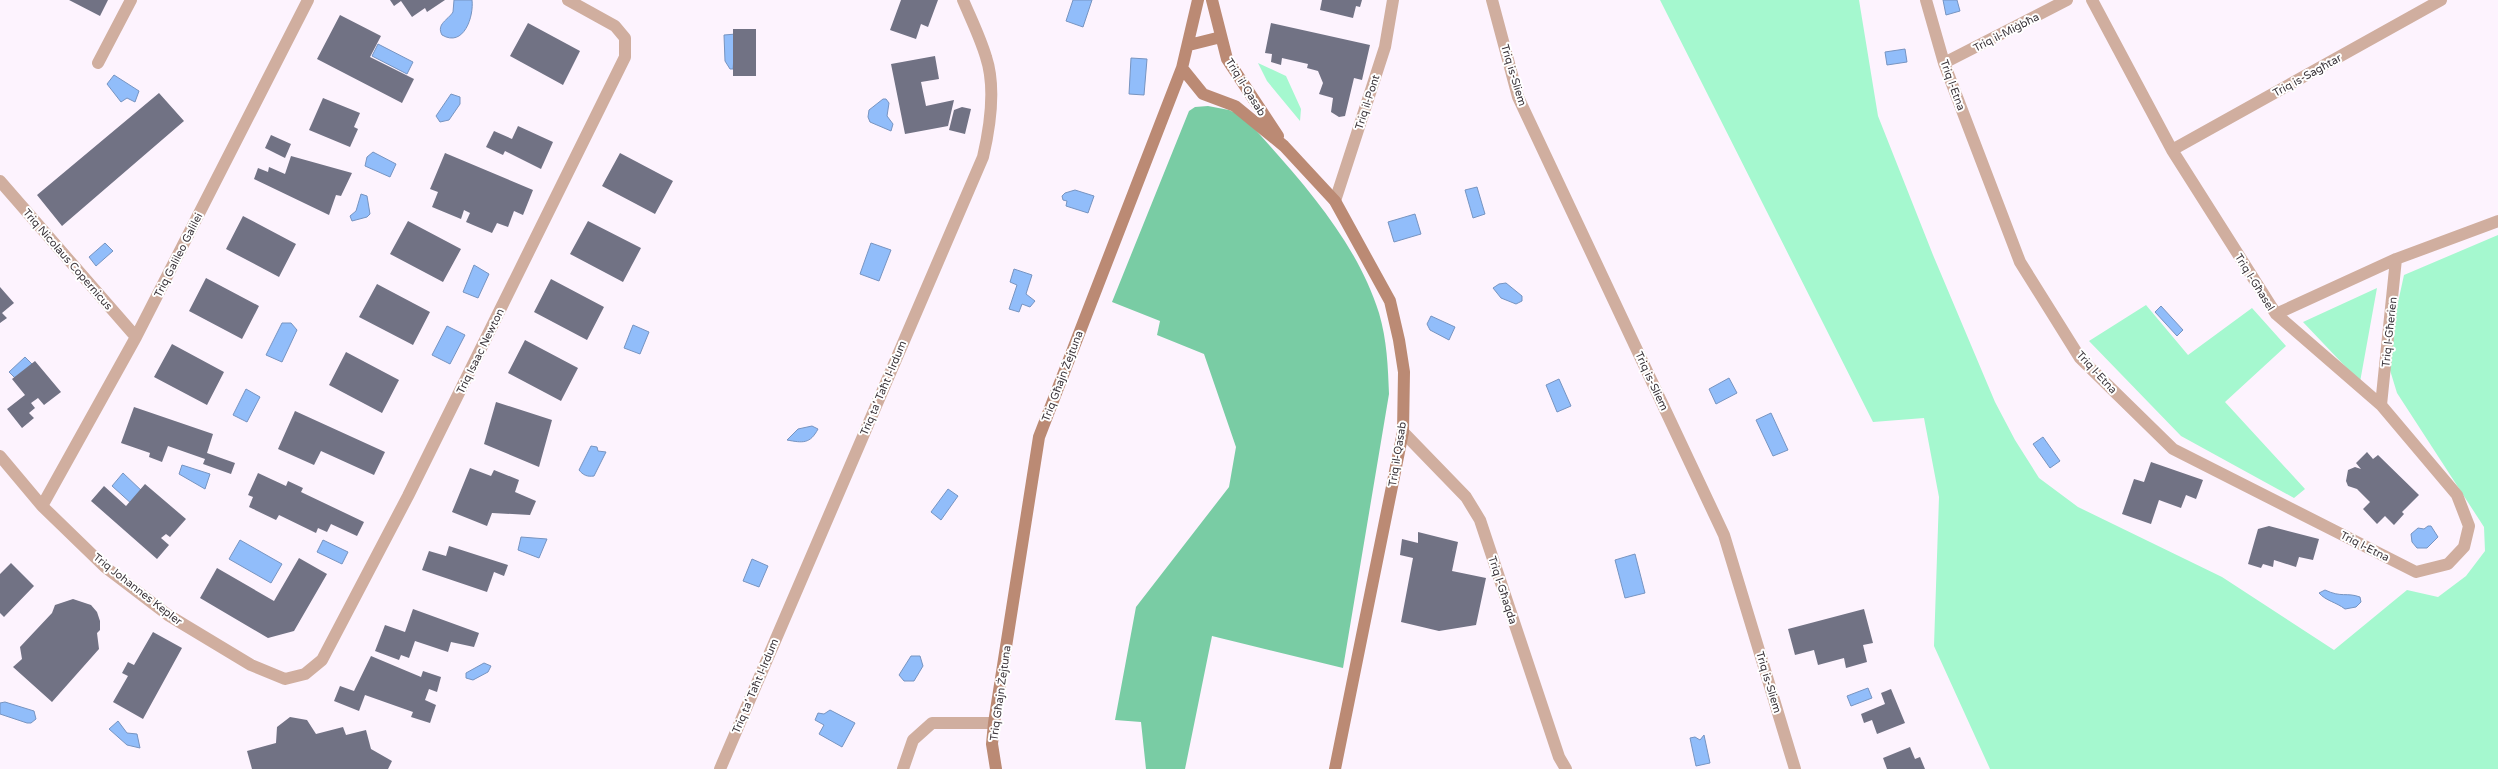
<svg xmlns="http://www.w3.org/2000/svg" width="2498" height="769" viewBox="0 0 2498 769" font-family="'Varela Round',sans-serif">
	<style>
		.green { fill: #a5f8cf }
		.forest { fill: #79cca4 }
		.water { fill: #91bdfa; stroke: #7794c1 }
		.building { fill: #717284 }
		.lines { fill: none; stroke-linecap: round; stroke-linejoin: round }
		.street { stroke: #d0ae9f; stroke-width: 12 }
		.secondary { stroke: #bb8a74; stroke-width: 12 }
		.labels { text-anchor: middle; stroke-width: 4; stroke-linejoin: round; paint-order: stroke }
		.street-label { font-size: 11px; fill: #3b353b; stroke: #fff }
	</style>
	<rect width="100%" height="100%" fill="#fdf3fe"/>
	<path class="green" d="M1660 0H1859L1878 116 1933 255 1995 402 2015 440 2039 478 2078 507 2222 577 2334 650 2407 590 2438 597 2466 576 2485 551 2484 527 2397 393 2386 357 2404 275 2498 235V769H1990L1934 646 1939 497 1924 418 1873 422Z
		M1258 63 1286 76 1301 109 1300 121 1267 81Z
		M2377 288 2360 382 2303 322Z
		M2146 305 2188 355 2252 308 2286 346 2225 402 2305 489 2294 498 2181 436 2089 341Z"/>
	<path class="forest" d="M1208 106 1229 110 1244 117C1296 175 1355 237 1379 313 1387 340 1388 367 1389 394L1343 668 1212 636 1185 769H1146L1141 722 1115 720 1136 607 1229 487 1236 447 1204 354 1157 335 1160 321 1112 302 1189 111 1195 107Z"/>
	<path class="water" d="M454 0H472C474 16 464 48 442 35 436 24 448 20 453 12Z
		M1073 0H1092L1083 27 1066 21Z
		M1943 0H1957L1960 11 1946 15Z
		M736 34 733 69H730L725 61 724 35Z
		M378 44 413 62 407 74 372 56Z
		M1905 49 1907 62 1887 65 1885 52Z
		M1131 58 1147 59 1144 95 1129 94Z
		M114 75 139 91 135 102 127 98 121 102 107 84Z
		M451 94 460 97V104L449 120 440 122 436 116Z
		M883 99H886L889 103 887 116 893 124 891 131 870 122 868 117 869 110Z
		M373 152 396 164 390 177 365 166 367 157Z
		M1477 187 1485 214 1473 218 1465 190Z
		M1075 190 1094 196 1088 213 1066 206 1067 201 1063 200 1062 196 1065 193Z
		M361 194 367 196 370 214 367 217 352 221 350 216 356 211Z
		M1415 214 1421 234 1394 242 1388 222Z
		M105 243 113 251 96 266 89 257Z
		M871 243 891 250 879 281 860 274Z
		M474 265 489 274 478 298 463 292Z
		M1014 269 1032 275 1026 294 1035 301 1030 307 1022 304 1019 312 1009 309 1017 285 1010 282Z
		M1506 283 1522 296V301L1516 304 1501 298 1493 288 1499 284Z
		M2161 306 2183 330 2177 336 2155 312Z
		M1431 316 1455 327 1449 340 1430 330 1427 324Z
		M282 323H291L297 330 282 362 266 355Z
		M633 325 649 332 640 354 624 348Z
		M447 326 465 335 450 364 432 355Z
		M25 357 35 367 19 382 9 372Z
		M1729 378 1737 393 1716 404 1709 389Z
		M1559 379 1571 406 1557 412 1546 385Z
		M246 389 260 397 247 422 233 415Z
		M1771 413 1788 450 1773 456 1756 420Z
		M812 426 818 429C810 444 803 443 787 440L798 429Z
		M2043 437 2060 461 2050 468 2033 444Z
		M591 446 597 447 598 451 606 452 594 476C587 477 583 475 579 470Z
		M182 465 210 474 205 489 179 474Z
		M123 473 144 493 133 505 112 486Z
		M948 489 958 496 941 520 931 512Z
		M2428 526H2431L2438 537 2427 548H2417L2412 542 2411 534 2418 528 2424 529Z
		M521 537 547 539 539 558 518 550Z
		M240 540 282 564 271 583 229 559Z
		M323 540 348 552 342 564 317 552Z
		M1635 554 1645 593 1625 598 1615 560Z
		M752 559 768 566 759 587 743 581Z
		M2325 590C2342 598 2346 592 2360 597L2361 602 2356 607 2345 609C2336 602 2326 601 2319 593Z
		M911 656H920L923 666 914 681H904L899 675Z
		M484 663 491 666 488 672 473 680 466 678V673Z
		M1868 688 1872 698 1851 706 1847 696Z
		M5 702 34 711 36 719 31 723H27L0 714V703Z
		M830 710 855 723 842 747 819 734 824 725 815 720 818 713 824 714Z
		M118 721 127 733 137 734 140 748 127 745 109 729Z
		M1704 735 1710 763 1696 766 1690 738 1695 737 1700 740Z"/>
	<path class="building" d="M69 0H108L100 16Z
		M390 0H445L427 12 425 8 412 17 401 1 394 6Z
		M901 0H938L928 27 921 24 916 39 890 30Z
		M1322 0H1362L1360 7 1356 6 1353 18 1320 10Z
		M340 15 381 36 370 57 414 79 402 103 317 59Z
		M528 23 580 51 563 85 510 56Z
		M1271 23 1370 45 1362 80 1354 78 1345 116 1339 117 1331 112 1333 98 1319 94 1323 83 1318 71 1307 68 1308 64 1282 58 1281 65 1271 62 1272 54 1265 53Z
		M733 29H756V76H733Z
		M935 56 939 79 921 82 926 106 954 100 948 126 905 134 891 64Z
		M159 93 184 121 62 226 37 195Z
		M323 98 360 113 354 127 358 129 350 147 309 130Z
		M962 107 971 109 965 134 949 130 954 110Z
		M518 126 553 142 541 169 505 151 503 155 486 147 494 131 512 139Z
		M271 135 291 144 285 158 265 148Z
		M445 153 533 190 523 215 514 211 508 227 497 223 492 233 466 222 470 213 464 210 461 219 432 207 438 192 430 189Z
		M620 153 673 181 655 214 602 186Z
		M291 156 352 173 341 196 336 195 329 215 254 179 258 168 268 172 269 167 285 174Z
		M243 216 296 244 279 277 226 249Z
		M408 221 461 249 443 282 390 254Z
		M588 221 641 248 623 282 570 254Z
		M206 278 259 306 242 339 189 311Z
		M551 279 604 307 587 340 534 312Z
		M377 284 430 312 413 345 359 317Z
		M0 287 14 303 2 313 7 318 0 323Z
		M525 340 578 368 561 401 508 373Z
		M172 344 224 372 207 405 154 377Z
		M346 352 399 380 382 413 329 385Z
		M35 361 61 392 44 405 38 398 31 403 35 408 29 413 34 418 22 428 7 409 25 395 12 379Z
		M496 402 552 420 539 467 484 444Z
		M134 407 213 434 207 453 235 463 231 474 203 464 205 459 168 446 162 462 149 457 150 453 121 443Z
		M295 411 385 452 374 475 321 451 314 465 278 449Z
		M2367 452 2373 459 2378 455 2419 495 2402 512 2404 514 2394 525 2385 516 2377 524 2363 509 2370 502 2357 489 2348 486 2346 481 2348 470 2355 467 2361 469 2356 463Z
		M2151 462 2203 480 2196 499 2186 495 2181 508 2159 500 2151 524 2122 514 2134 479 2144 482Z
		M470 468 491 476 494 470 519 480 515 492 536 501 530 515 492 513 487 526 452 512Z
		M258 473 286 486 288 481 303 488 301 492 364 522 357 536 331 524 327 532 318 528 316 533 279 515 276 520 249 507 253 497 248 495Z
		M145 484 186 519 170 537 166 534 161 538 169 545 157 559 91 501 104 486 126 506Z
		M2269 526 2319 539 2313 560 2299 557 2296 567 2274 560 2273 567 2263 564 2261 568 2248 564 2258 529Z
		M1418 532 1458 542 1452 571 1486 578 1476 625 1439 631 1401 622 1413 558 1400 555 1402 539 1418 543Z
		M449 546 508 565 504 576 494 572 487 592 422 570 429 551 446 556Z
		M299 558 327 574 294 631 268 638 200 598 217 568 274 601Z
		M11 563 34 586 4 617 0 613V574Z
		M73 599 91 605 97 612 100 621V630L97 633 99 649 52 702 13 667 22 659 20 647 52 613 55 605Z
		M413 609 479 633 474 647 451 642 448 652 415 641 409 658 401 655 399 660 375 651 385 625 405 632Z
		M1864 609 1873 643 1863 645 1867 662 1846 668 1844 658 1818 665 1814 650 1795 655 1788 629Z
		M153 632 182 648 143 719 113 702 128 676 122 673 128 662 134 665Z
		M371 656 421 677 423 671 441 677 437 692 429 689 425 700 436 705 430 723 411 717 413 712 365 695 359 711 334 701 340 686 354 691Z
		M1891 689 1905 723 1877 734 1872 720 1864 723 1861 714 1885 704 1881 693Z
		M290 717 307 720 316 734 343 727 346 735 366 730 371 749 392 761 388 769H252L247 751 276 743 277 727Z
		M1910 747 1915 759 1920 757 1925 769H1887L1883 758Z"/>
	<g class="lines">
		<path class="street" d="M1492 0 1518 97 1724 535 1795 769
			M1926 0 1944 63 2020 262 2080 358 2173 449 2416 572 2448 564 2464 547 2469 526 2457 495 2381 405 2276 314 2172 150 2092 0
			M98 63 131 0
			M1944 63 2067 0
			M2172 150 2441 0
			M0 181 136 337
			M1335 201 1385 47 1393 0
			M2276 314 2396 259 2498 221
			M2381 405 2396 259
			M1403 432 1466 497 1480 520 1559 757 1566 769
			M0 456 42 506 105 567 168 615 251 665 285 679 305 674 322 660 408 496 625 57V38L615 26 568 0
			M42 506 136 337 308 0
			M720 769 983 157C990 127 996 87 986 57 980 37 971 19 963 0
			M903 769 913 740 932 723H994"/>
		<path class="secondary" d="M1212 0 1227 59 1278 136
			M1189 45 1221 37
			M1182 68 1203 94 1235 106 1284 146 1335 201 1390 301 1399 340 1404 372 1403 432 1335 769
			M996 769 992 744 994 723 1039 437 1182 68 1198 0"/>
	</g>
	<g class="labels">
		<g class="street-label">
			<text transform="translate(2006 32) rotate(-27)" y="4">Triq il-Miġbħa</text>
			<text transform="translate(1514 75) rotate(73)" y="4">Triq is-Sliem</text>
			<text transform="translate(2307 75) rotate(-29)" y="4">Triq is-Sagħtar</text>
			<text transform="translate(1953 85) rotate(70)" y="4">Triq l-Etna</text>
			<text transform="translate(1246 87) rotate(58)" y="4">Triq il-Qasab</text>
			<text transform="translate(1367 102) rotate(-72)" y="4">Triq il-Pont</text>
			<text transform="translate(178 255) rotate(-63)" y="4">Triq Galileo Galilei</text>
			<text transform="translate(68 259) rotate(49)" y="4">Triq Nicolaus Copernicus</text>
			<text transform="translate(2255 282) rotate(58)" y="4">Triq l-Għasel</text>
			<text transform="translate(2389 332) rotate(-84)" y="4">Triq l-Għerien</text>
			<text transform="translate(480 351) rotate(-64)" y="4">Triq Isaac Newton</text>
			<text transform="translate(2097 372) rotate(47)" y="4">Triq l-Etna</text>
			<text transform="translate(1062 376) rotate(-69)" y="4">Triq Għajn Żejtuna</text>
			<text transform="translate(1652 381) rotate(65)" y="4">Triq is-Sliem</text>
			<text transform="translate(883 388) rotate(-67)" y="4">Triq ta' Taħt l-Irdum</text>
			<text transform="translate(1397 454) rotate(-81)" y="4">Triq il-Qasab</text>
			<text transform="translate(2365 546) rotate(27)" y="4">Triq l-Etna</text>
			<text transform="translate(138 589) rotate(38)" y="4">Triq Johannes Kepler</text>
			<text transform="translate(1503 590) rotate(72)" y="4">Triq l-Għaqda</text>
			<text transform="translate(1769 682) rotate(73)" y="4">Triq is-Sliem</text>
			<text transform="translate(755 686) rotate(-67)" y="4">Triq ta' Taħt l-Irdum</text>
			<text transform="translate(1000 693) rotate(-82)" y="4">Triq Għajn Żejtuna</text>
		</g>
	</g>
</svg>
